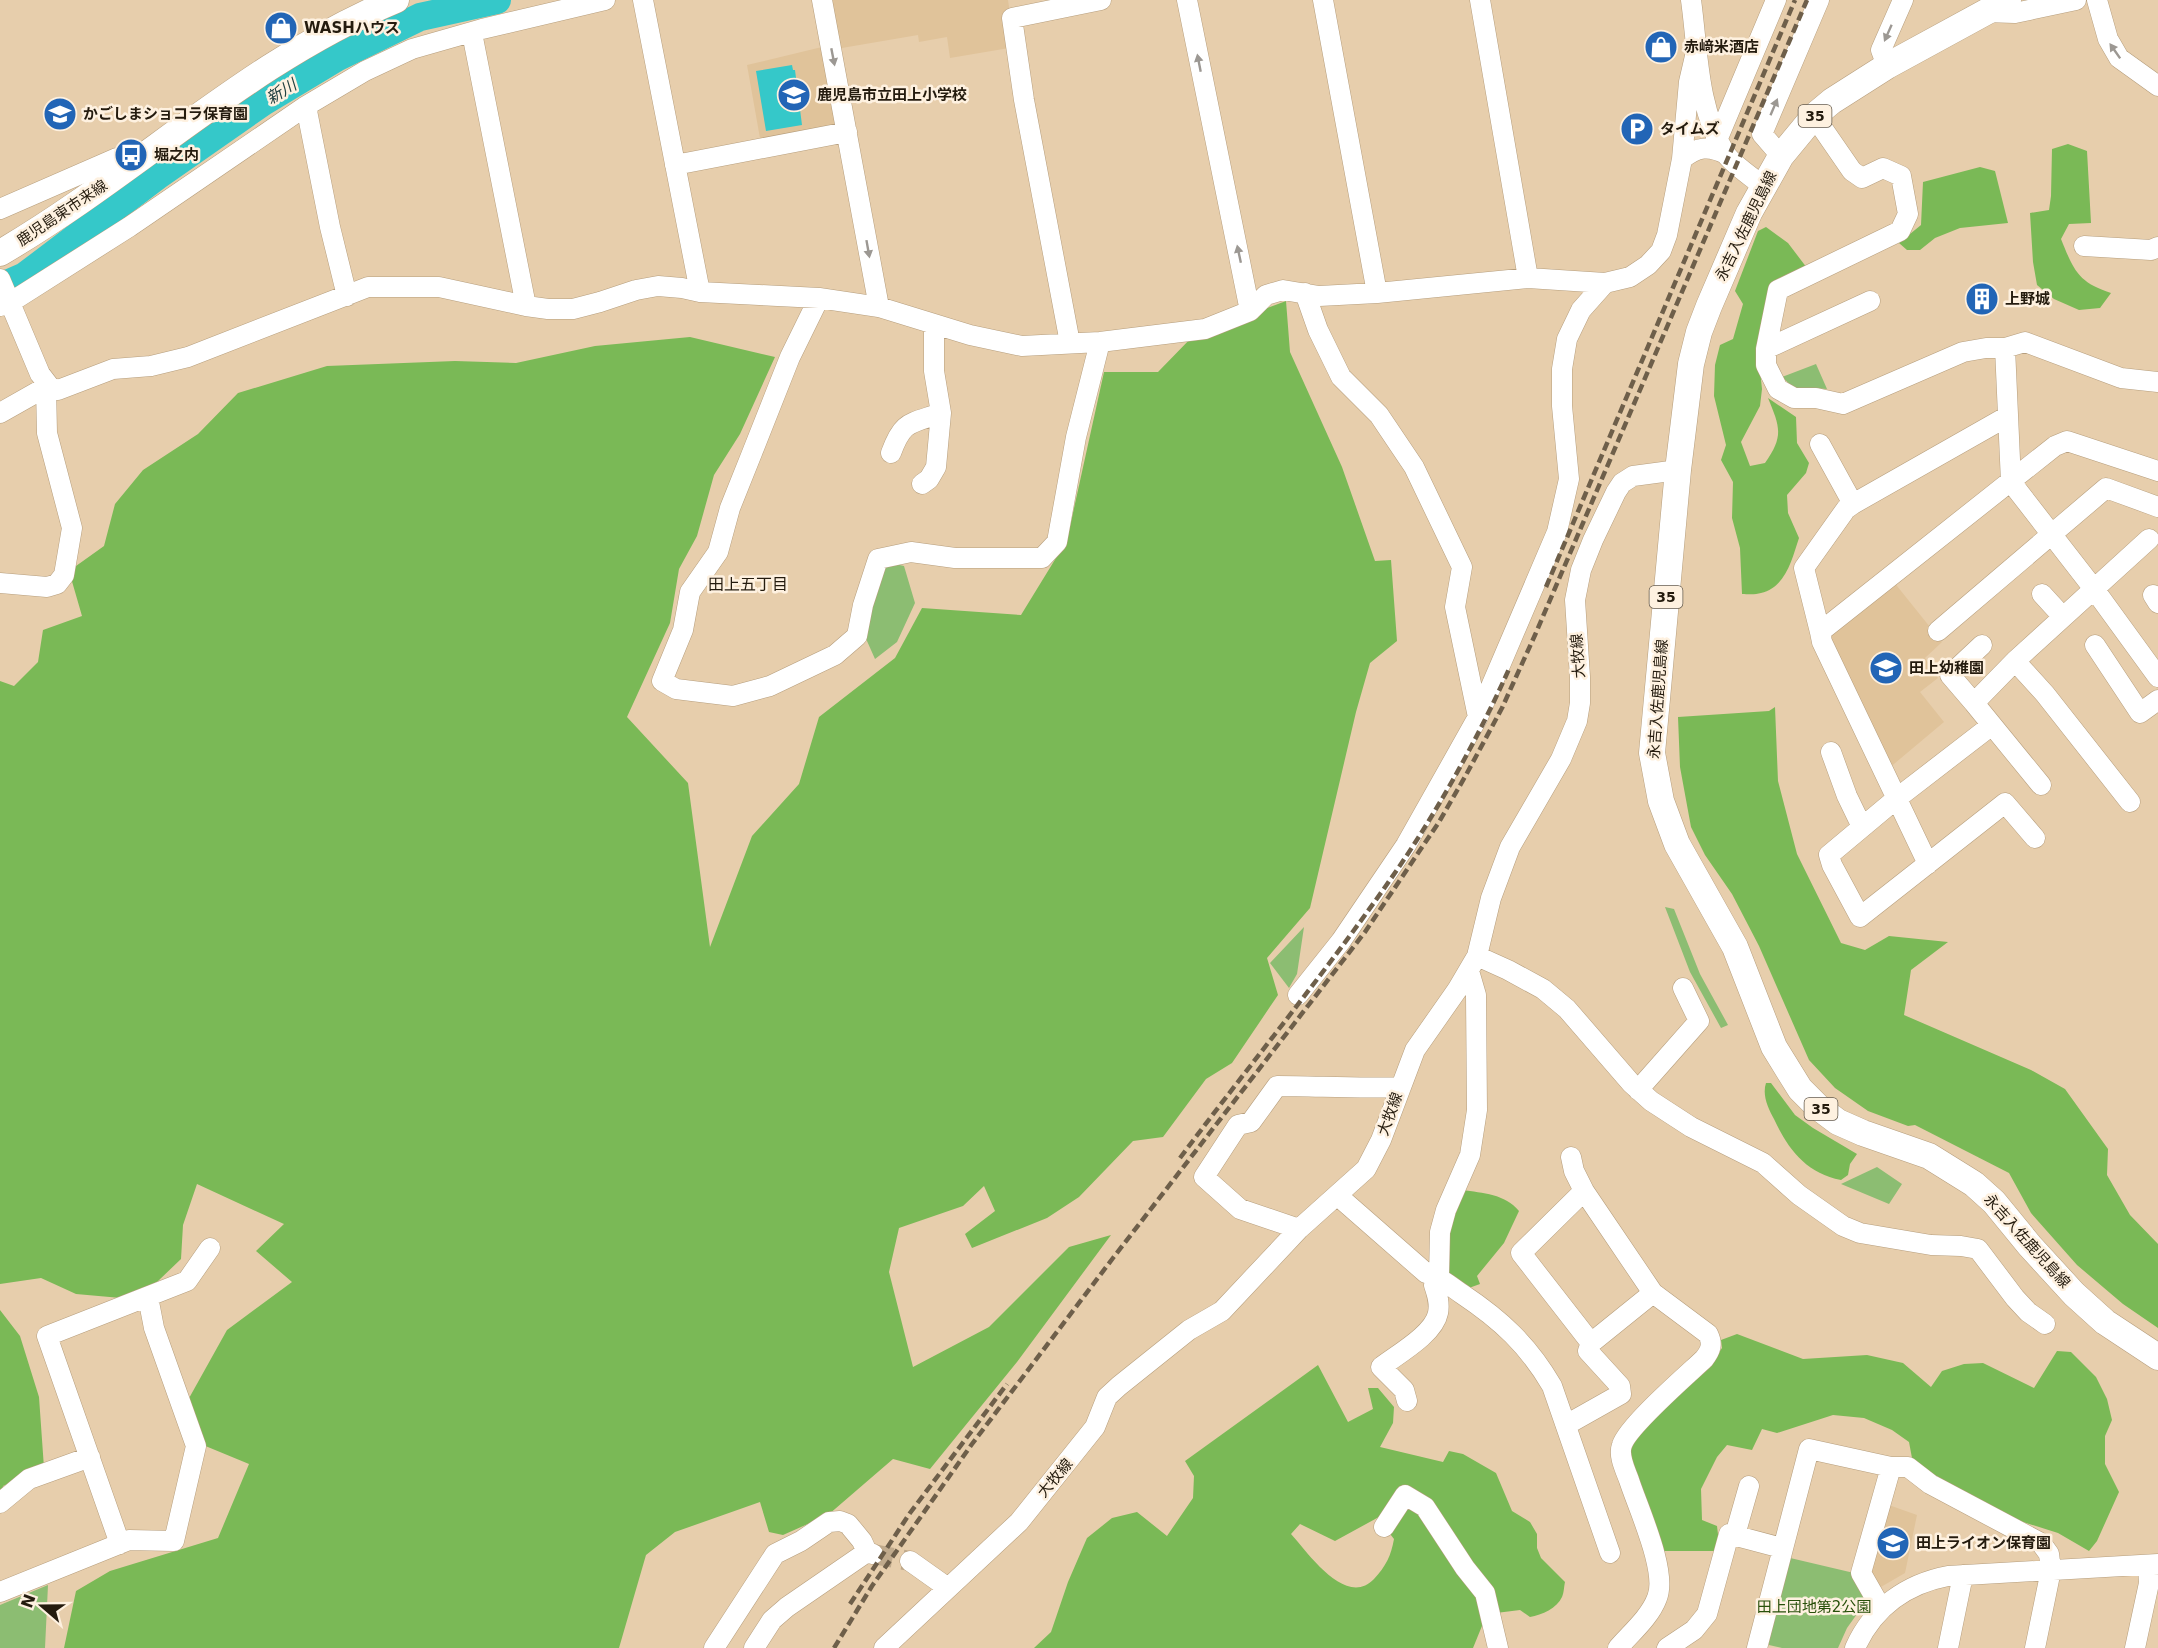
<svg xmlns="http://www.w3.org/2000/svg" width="2158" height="1648" viewBox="0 0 2158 1648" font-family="'DejaVu Sans','Noto Sans JP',sans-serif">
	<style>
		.built { fill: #e0c39a }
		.green { fill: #8cbd72 }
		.forest { fill: #7ab956 }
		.water { fill: #35c8c9 }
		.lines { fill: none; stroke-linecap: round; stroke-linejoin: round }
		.river { stroke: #35c8c9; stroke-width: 28 }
		.minor-tunnel { stroke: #c0aa8c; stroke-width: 20; stroke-dasharray: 20 10; stroke-linecap: butt }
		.minor-casing { stroke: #b69e7d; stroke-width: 21 }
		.major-casing { stroke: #b69e7d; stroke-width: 27 }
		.minor { stroke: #fff; stroke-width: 20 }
		.major { stroke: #fff; stroke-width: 26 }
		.rail { stroke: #6e5f4a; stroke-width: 4.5; stroke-dasharray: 9 4.5; stroke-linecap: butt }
		.oneway { fill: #9c9893 }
		.labels { text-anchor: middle; stroke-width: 5; stroke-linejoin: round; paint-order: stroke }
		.shield { fill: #fef1e0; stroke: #655b4d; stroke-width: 1.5 }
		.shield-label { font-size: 14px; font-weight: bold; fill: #241b0e }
		.poi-label { font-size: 15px; font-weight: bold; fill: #241b0e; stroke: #fef1e0; text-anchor: start }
		.street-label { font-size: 15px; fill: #241b0e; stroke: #fef1e0 }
		.park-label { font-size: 15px; fill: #28500a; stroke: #fef1e0 }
		.water-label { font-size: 16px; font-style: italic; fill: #234141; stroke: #fef1e0 }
		.neighbourhood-label { font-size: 16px; fill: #241b0e; stroke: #fef1e0 }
	</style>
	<rect width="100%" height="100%" fill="#e7ceac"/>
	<path class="built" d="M827 0H1008L1015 47 950 58 947 37 919 42 918 35 836 49Z
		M826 46 840 124 761 144 747 65Z
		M1893 581 1942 642 1925 658 1938 678 1920 692 1944 722 1888 769 1828 641 1830 630Z
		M1886 1504 1917 1515 1905 1573 1874 1591 1866 1571Z"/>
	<path class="green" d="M1816 364 1827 389 1813 388 1796 390 1782 377Z
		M882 561 904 566 915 603 897 642 875 659 863 632Z
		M1665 907 1674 909 1700 974 1728 1025 1721 1028 1690 972Z
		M1304 927 1297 974 1289 988 1270 963Z
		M1877 1167 1902 1184 1889 1204 1841 1184Z
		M1786 1557 1854 1573 1864 1599 1862 1607 1847 1628 1838 1648H1782L1769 1645 1764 1635Z
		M48 1585 45 1648H0V1605Z"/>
	<path class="forest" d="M2068 144 2087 151 2091 223 2069 224 2061 239C2074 271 2078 282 2111 293L2100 308 2079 310 2054 299 2037 285 2033 262 2030 213 2049 210 2051 196 2052 149Z
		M1980 167 1995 171 2008 223 1960 228 1935 238 1920 250H1907L1899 243 1921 225 1923 182Z
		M1766 227 1788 243 1807 268 1771 285 1758 351 1762 389 1760 406 1741 442 1750 466 1765 463C1784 436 1780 427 1768 398L1796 417 1797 443 1809 463 1806 473 1787 495 1788 513 1799 538C1792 559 1786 587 1761 593 1755 595 1747 594 1742 594L1740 548 1732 518 1733 482 1721 460 1726 445 1714 396 1715 365 1720 345 1733 339 1743 304 1735 291 1758 231Z
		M1286 301 1290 352 1342 467 1375 561 1391 560 1397 641 1370 663 1356 712 1310 908 1267 958 1278 995 1232 1063 1206 1079 1163 1137 1133 1141 1079 1197 1047 1218 972 1248 965 1234 995 1211 984 1186 963 1206 899 1228 889 1272 913 1367 989 1327 1069 1247 1111 1235 1017 1362 930 1469 893 1459 828 1515 783 1535 769 1532 760 1502 675 1532 646 1555 619 1648H64L76 1591 110 1571 218 1538 249 1464 203 1445 188 1400 227 1330 292 1282 256 1251 284 1224 197 1184 183 1225 181 1259 157 1282 121 1298 76 1294 41 1278 0 1284V681L14 686 38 662 43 630 82 616 69 571 104 546 115 504 143 470 198 434 238 393 327 366 455 361 516 363 595 346 690 337 775 357 740 434 714 475 697 536 679 569 670 623 627 717 688 783 710 947 752 836 799 784 819 717 895 658 922 608 1021 615 1067 540 1104 372H1158L1194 335Z
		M1775 707 1778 781 1797 854 1841 943 1865 950 1889 936 1948 942 1911 970 1904 1015 2031 1070 2065 1089 2108 1149 2107 1175 2130 1215 2158 1244V1328L2123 1304 2077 1265 2031 1213 2009 1173 1915 1125 1908 1126 1868 1111 1835 1088 1809 1060 1759 946 1732 894 1705 855 1691 827 1680 767 1678 717 1769 711Z
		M1766 1083H1771L1795 1115 1813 1128 1857 1154 1850 1164 1848 1175 1841 1180C1806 1173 1788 1149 1774 1119 1768 1108 1762 1095 1766 1083Z
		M1462 1190C1483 1193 1505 1194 1519 1211L1504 1243 1477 1276 1480 1284 1466 1289C1461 1285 1451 1279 1449 1273 1441 1250 1451 1210 1462 1190Z
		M0 1310 20 1336 39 1397 44 1468 3 1486 0 1502Z
		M1737 1334 1803 1359 1867 1355 1903 1363 1931 1387 1942 1371 1964 1364 1983 1363 2034 1388 2057 1351 2071 1352 2096 1377 2107 1399 2112 1420 2105 1436V1464L2119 1492 2097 1541 2089 1551 2058 1533 2004 1516 1938 1480 1912 1458 1909 1442 1892 1430 1864 1418 1833 1415 1777 1433 1762 1429 1752 1450 1727 1445 1717 1457 1701 1489 1702 1520 1717 1526 1720 1551H1663L1629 1452 1634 1439 1713 1361 1722 1348 1721 1340Z
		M1318 1365 1348 1422 1373 1409 1368 1388H1378L1394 1407 1393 1423 1380 1447 1443 1462 1449 1451 1463 1454 1496 1473 1512 1511 1530 1522 1537 1534V1548L1541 1558 1565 1582C1564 1586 1564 1593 1562 1597 1557 1608 1542 1615 1530 1617L1520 1610 1496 1613 1403 1488 1388 1512 1335 1541 1300 1524 1291 1534C1309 1554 1346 1608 1374 1579 1386 1566 1391 1556 1394 1539L1387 1530 1406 1509 1417 1510 1485 1605 1484 1621 1473 1648H1034L1051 1632 1068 1582 1087 1538 1112 1518 1137 1512 1167 1536 1193 1498 1194 1476 1185 1461Z"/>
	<path class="water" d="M792 65 793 70H795L802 125 766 131 756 71Z"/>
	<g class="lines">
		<path class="river" d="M0 287 25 276 157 176 263 102 336 58 420 17 497 0"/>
		<path class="minor-tunnel" d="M873 1554 910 1561"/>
		<g class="minor-casing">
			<path id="minor" d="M643 0 700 292
				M822 0 879 307
				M1187 0 1250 311
				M1323 0 1377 293
				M1480 0 1528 278
				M1691 0C1698 50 1697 108 1725 153 1732 164 1752 177 1763 186
				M2097 0 2108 39 2119 58 2158 86
				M1985 12 2015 13 2076 0
				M472 33 526 306
				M1887 66 1881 50 1903 0
				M306 106 330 227 347 296
				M1814 116 1852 171 1862 178 1883 168 1901 176 1908 214 1900 231 1778 290 1766 349V365L1778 389 1794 398H1816L1843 404 1963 352 1986 348H2005L2025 342 2121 378 2158 382
				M1718 138 1776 0
				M1781 156 1762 134 1819 0
				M1682 159C1697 147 1708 145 1726 154
				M675 165 847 132
				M0 209 117 158 130 166
				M2084 246 2151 250 2158 247
				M0 279 40 374 50 387 58 390 113 369 151 366 188 357 368 287H439L526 306 548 309H573L600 302 636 290 658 286 682 288 700 292 819 298 879 307 970 335 1022 346 1100 342 1205 329 1250 311 1266 295 1283 290 1319 296 1377 293 1528 278 1605 283 1630 277 1648 265 1661 251 1667 235 1682 159 1689 82 1696 52
				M1305 293 1318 330 1341 377 1379 415 1414 467 1462 567 1455 607 1478 717
				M819 298 790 357 752 453 730 508 718 552 690 592 683 630 662 681 676 689 733 696 770 686 835 655 857 636 863 605 878 559 911 552 955 558H1042L1057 542 1076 437 1100 342
				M0 306 11 302 129 227 306 106 365 71 412 49 482 29 605 0
				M1070 343 1024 100 1012 18 1101 0
				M2005 348 2011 482 2094 589 2158 677
				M1766 349 1870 301
				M0 413 46 387H50
				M1820 444 1853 504
				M891 453C903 420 910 424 941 413
				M922 484 929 479 936 467 941 413 934 371V325
				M0 583 47 587 57 584 64 575 72 528 47 433 46 387
				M2042 594 2063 617
				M2153 595 2158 603
				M1938 631 2106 488 2158 507
				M1820 632 1804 568 1846 509 1853 504 2008 416
				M2095 645 2140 713 2158 700
				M2015 661 2045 694 2130 802
				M1974 703 1950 675 1982 645
				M1992 725 1896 799 1829 855 1832 865 1860 917 2005 803 2035 838
				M1831 752 1847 796 1862 827
				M2041 785 1974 703 2015 661 2149 539
				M1928 864 1822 642 1820 632 2055 446 2067 441 2158 471
				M1477 956 1508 970 1543 989 1567 1009 1631 1083 1651 1101 1691 1127 1763 1163 1799 1195 1843 1226 1860 1233 1931 1245 1961 1246 1978 1249 2015 1298 2028 1312 2045 1324
				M1298 995 1341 941 1406 845 1478 717 1557 532 1569 479 1562 406V369L1567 339 1581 310 1605 283
				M1638 1090 1699 1021 1683 988
				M1571 1157 1574 1171 1584 1191
				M1338 1196 1426 1273C1440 1277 1449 1285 1462 1294 1501 1320 1528 1345 1552 1386L1610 1553
				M1299 1229 1240 1209 1204 1177 1238 1125 1251 1122 1277 1086C1318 1086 1359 1089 1401 1087
				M1591 1343 1521 1253 1584 1191 1653 1293
				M1407 1401 1404 1390 1381 1367C1398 1354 1434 1334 1438 1313 1440 1303 1437 1294 1434 1285L1439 1277 1440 1232 1446 1210 1470 1155 1477 1110 1476 995 1469 971
				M1566 1425 1621 1394 1620 1386 1588 1351 1591 1343 1653 1293 1708 1334C1713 1344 1711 1350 1704 1359 1687 1375 1628 1426 1622 1445 1618 1456 1625 1469 1629 1480 1638 1508 1668 1572 1657 1598 1650 1617 1631 1633 1618 1648
				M0 1503 29 1479 90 1457
				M1384 1527 1405 1495 1425 1507 1465 1568 1485 1593 1498 1648
				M1735 1535 1749 1486
				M120 1544 47 1336 187 1281 210 1248
				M910 1561 948 1588
				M0 1592 129 1540 174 1541 196 1446 154 1328 148 1297
				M1881 1608 1861 1573 1891 1467
				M714 1648 775 1554 801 1541 829 1522 840 1521 848 1524 862 1541 867 1552
				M754 1648 772 1620 787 1607 867 1552 873 1554
				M884 1648 1019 1522 1095 1427 1107 1397 1119 1386 1189 1330 1222 1311 1299 1229 1366 1169 1381 1140 1415 1050 1457 990 1477 956 1491 898 1510 847 1561 759 1577 721 1580 703V677L1575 600 1581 570 1593 540 1616 492 1622 483 1633 476 1678 470
				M1667 1648 1694 1630 1707 1614 1729 1534 1782 1548
				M1757 1648 1809 1449 1891 1467H1908L1930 1484 2041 1543 2049 1554 2051 1570 2035 1648
				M1855 1648C1873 1608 1906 1584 1948 1576L2158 1564
				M1948 1648 1963 1575
				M2135 1648 2149 1583 2148 1565"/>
		</g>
		<g class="major-casing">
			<path id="major" d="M2008 0 1887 66 1832 101 1814 116 1781 156 1749 213 1709 306 1699 332 1691 364 1678 470 1652 753 1661 801 1677 844 1735 947 1774 1047 1800 1089 1818 1107 1838 1122 1863 1133 1929 1156 1974 1184 1994 1202 2030 1246 2074 1294 2105 1322 2158 1357
				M0 253C137 173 247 62 396 0"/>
		</g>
		<use href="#minor" class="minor"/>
		<use href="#major" class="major"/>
		<path class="rail" d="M1546 587 1795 0
			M1180 1158C1253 1060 1332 965 1401 864 1441 805 1480 734 1509 669
			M850 1604 910 1513 1007 1384
			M834 1648 872 1586 972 1444 1113 1258 1365 932 1439 822 1466 775 1502 708 1535 635 1807 0"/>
	</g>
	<defs><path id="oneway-solid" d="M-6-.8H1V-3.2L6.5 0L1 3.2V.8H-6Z" transform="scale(1.5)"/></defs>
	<g class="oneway">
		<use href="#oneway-solid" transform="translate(1888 33) rotate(114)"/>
		<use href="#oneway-solid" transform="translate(2115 51) rotate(-125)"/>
		<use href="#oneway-solid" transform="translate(833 57) rotate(79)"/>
		<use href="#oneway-solid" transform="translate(1199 63) rotate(-101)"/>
		<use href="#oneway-solid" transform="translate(1774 107) rotate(-67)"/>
		<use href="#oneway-solid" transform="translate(868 249) rotate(80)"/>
		<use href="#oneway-solid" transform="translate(1239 254) rotate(-102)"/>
	</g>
	<defs>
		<g id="shop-disc" transform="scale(1.725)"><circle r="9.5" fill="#2265b6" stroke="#fef1e0"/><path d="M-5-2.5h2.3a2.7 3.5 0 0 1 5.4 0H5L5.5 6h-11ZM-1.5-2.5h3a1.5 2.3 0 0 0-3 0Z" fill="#fff"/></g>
		<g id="school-disc" transform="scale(1.725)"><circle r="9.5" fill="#2265b6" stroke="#fef1e0"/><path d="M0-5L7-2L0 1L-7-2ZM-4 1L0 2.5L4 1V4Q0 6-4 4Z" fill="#fff"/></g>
		<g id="parking-disc" transform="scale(1.725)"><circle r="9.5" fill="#2265b6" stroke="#fef1e0"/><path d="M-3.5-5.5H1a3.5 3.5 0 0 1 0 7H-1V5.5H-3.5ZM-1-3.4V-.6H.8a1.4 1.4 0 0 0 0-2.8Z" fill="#fff"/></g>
		<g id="bus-disc" transform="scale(1.725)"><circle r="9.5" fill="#2265b6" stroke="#fef1e0"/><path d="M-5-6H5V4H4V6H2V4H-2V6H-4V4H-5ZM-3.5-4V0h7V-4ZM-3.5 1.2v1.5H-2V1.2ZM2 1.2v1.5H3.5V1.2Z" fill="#fff"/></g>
		<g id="building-disc" transform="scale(1.725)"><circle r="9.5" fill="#2265b6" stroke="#fef1e0"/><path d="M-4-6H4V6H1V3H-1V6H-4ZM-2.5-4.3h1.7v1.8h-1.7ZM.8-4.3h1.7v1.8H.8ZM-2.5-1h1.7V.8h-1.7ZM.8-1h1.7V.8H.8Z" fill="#fff"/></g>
	</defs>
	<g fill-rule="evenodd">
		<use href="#shop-disc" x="281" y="28"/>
		<use href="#shop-disc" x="1661" y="47"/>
		<use href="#school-disc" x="794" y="95"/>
		<use href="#school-disc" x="60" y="114"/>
		<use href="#parking-disc" x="1637" y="129"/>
		<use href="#bus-disc" x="131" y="155"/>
		<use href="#building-disc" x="1982" y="299"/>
		<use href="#school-disc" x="1886" y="668"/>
		<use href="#school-disc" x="1893" y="1543"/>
	</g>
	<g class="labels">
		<g class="shield">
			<rect x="1798.5" y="105" width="33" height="22" rx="4.5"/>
			<rect x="1649.5" y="586" width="33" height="22" rx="4.5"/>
			<rect x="1804.5" y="1098" width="33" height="22" rx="4.5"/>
		</g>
		<g class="shield-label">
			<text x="1815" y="121">35</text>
			<text x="1666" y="602">35</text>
			<text x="1821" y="1114">35</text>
		</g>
		<g class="poi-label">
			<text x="304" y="33">WASHハウス</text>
			<text x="1684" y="52">赤﨑米酒店</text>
			<text x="817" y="100">鹿児島市立田上小学校</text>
			<text x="83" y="119">かごしまショコラ保育園</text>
			<text x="1660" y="134">タイムズ</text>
			<text x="154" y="160">堀之内</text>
			<text x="2005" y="304">上野城</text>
			<text x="1909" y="673">田上幼稚園</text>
			<text x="1916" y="1548">田上ライオン保育園</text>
		</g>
		<g class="street-label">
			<text transform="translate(62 213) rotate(-34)" y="5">鹿児島東市来線</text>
			<text transform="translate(1746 226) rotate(-64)" y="5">永吉入佐鹿児島線</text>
			<text transform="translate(1578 656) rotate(-94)" y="5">大牧線</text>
			<text transform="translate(1658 699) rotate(-86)" y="5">永吉入佐鹿児島線</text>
			<text transform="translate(1390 1114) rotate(-70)" y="5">大牧線</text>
			<text transform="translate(2027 1241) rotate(48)" y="5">永吉入佐鹿児島線</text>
			<text transform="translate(1055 1478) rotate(-50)" y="5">大牧線</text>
		</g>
		<g class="park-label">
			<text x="1814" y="1612">田上団地第2公園</text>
		</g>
		<g class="water-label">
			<text transform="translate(281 91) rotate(-31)" y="6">新川</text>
		</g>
		<g class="neighbourhood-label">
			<text x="748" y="590">田上五丁目</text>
		</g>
	</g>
	<g transform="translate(42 1606) rotate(290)" stroke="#fef1e0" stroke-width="4.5" paint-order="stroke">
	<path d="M0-4.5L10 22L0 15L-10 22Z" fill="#241b0e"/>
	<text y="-9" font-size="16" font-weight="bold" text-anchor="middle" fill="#241b0e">N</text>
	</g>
</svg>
